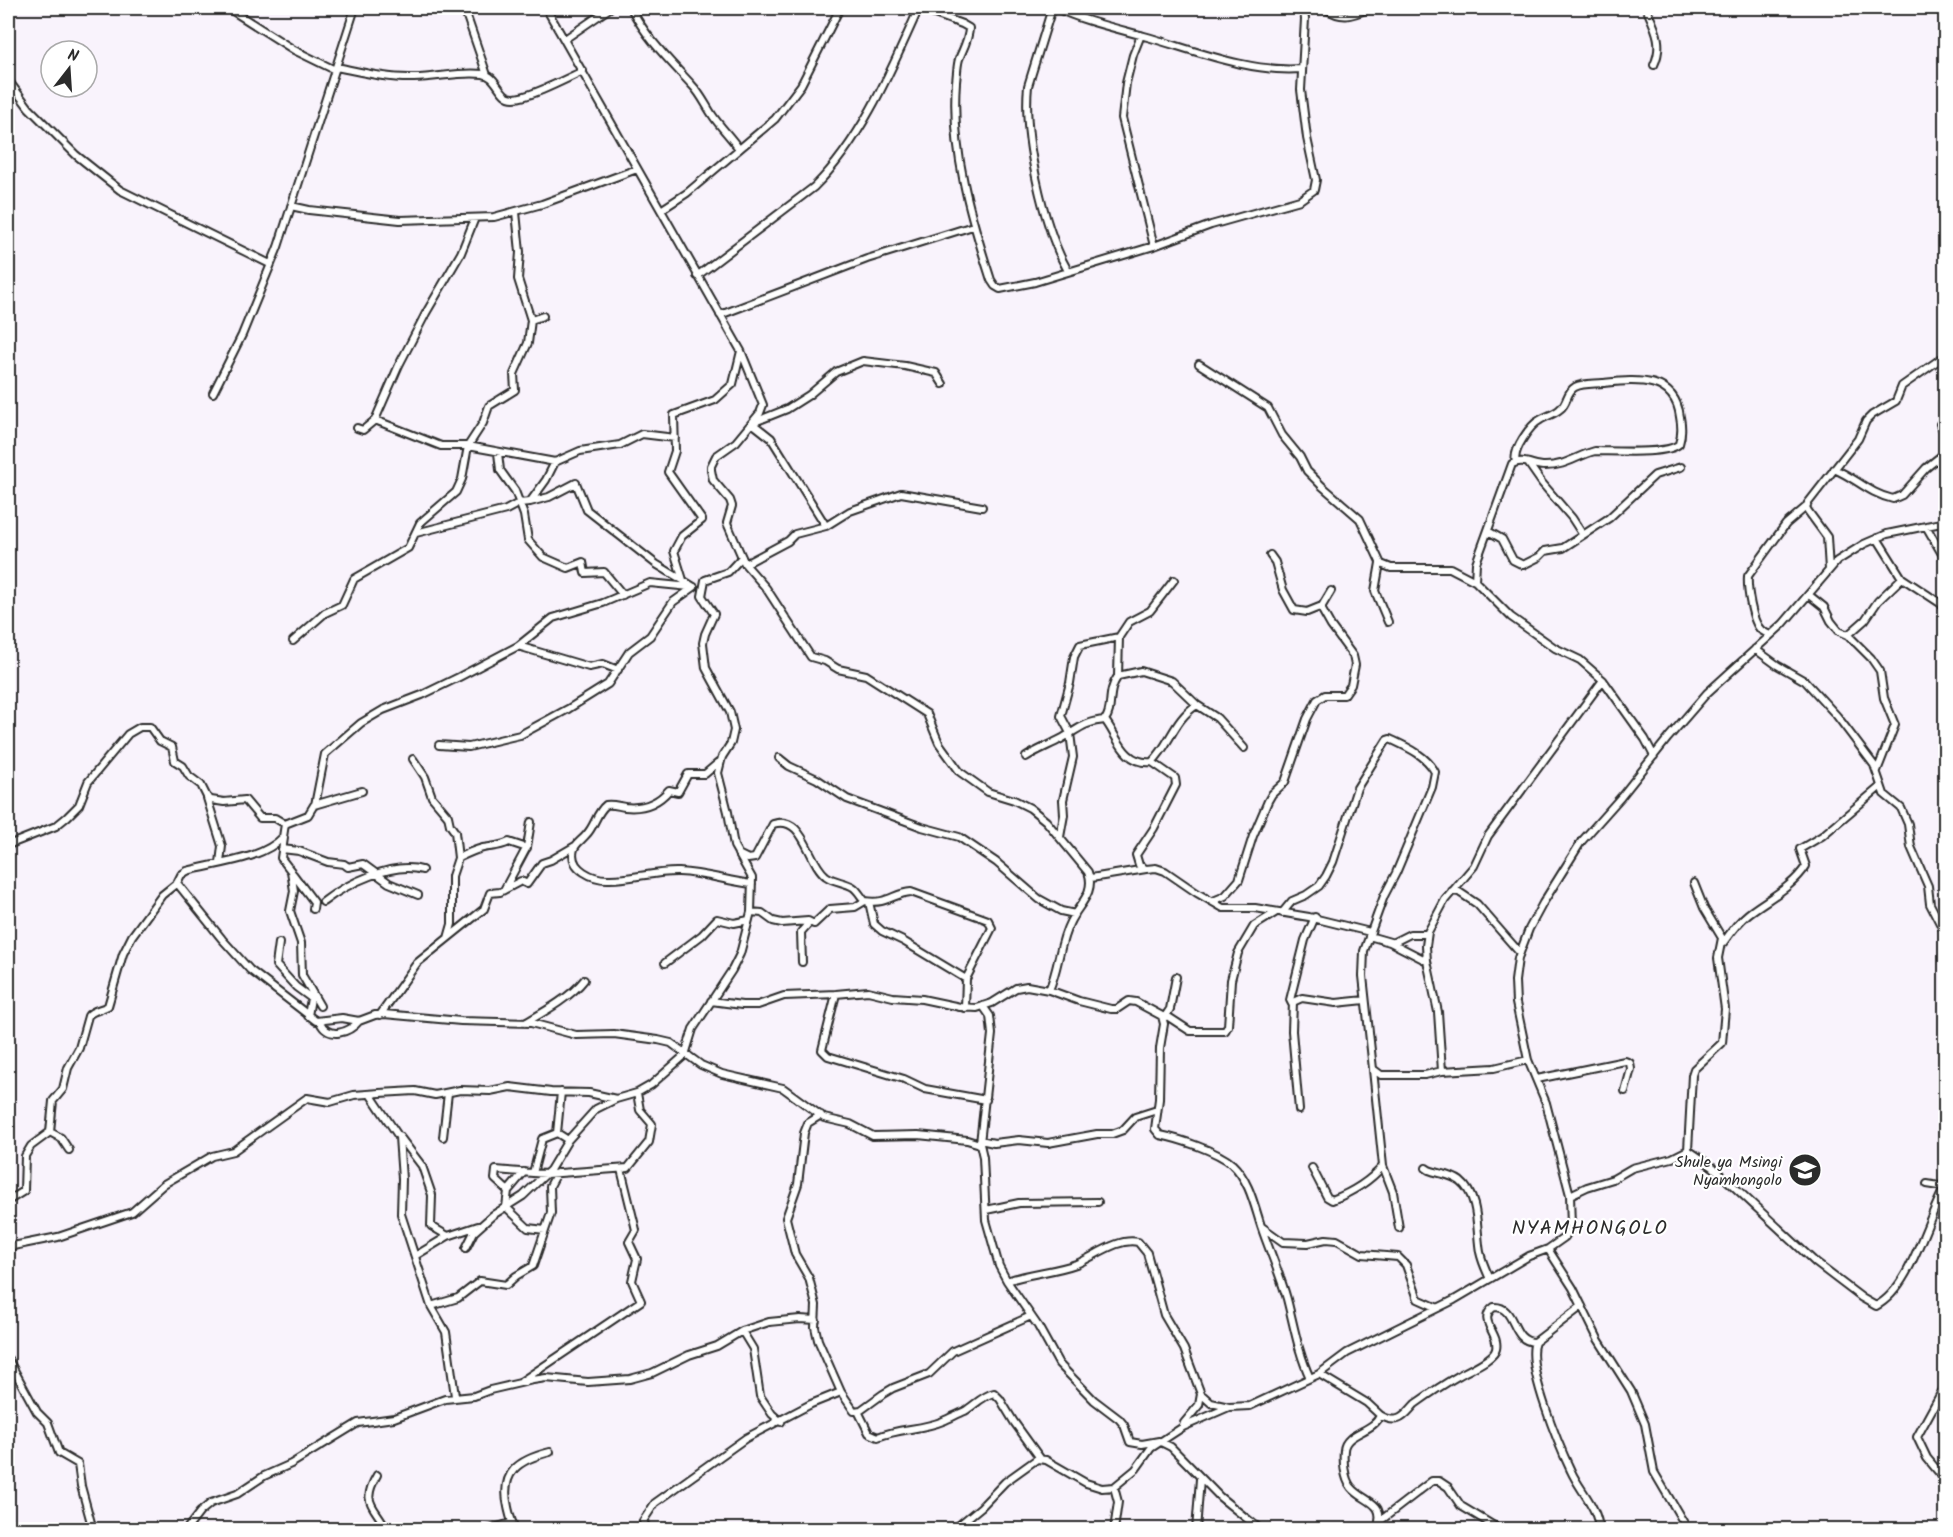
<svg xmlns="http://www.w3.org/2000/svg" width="1953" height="1537" viewBox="0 0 1953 1537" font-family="Kalam,sans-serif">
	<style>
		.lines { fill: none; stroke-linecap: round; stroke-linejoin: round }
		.minor-casing { stroke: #2b2b2b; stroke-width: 10 }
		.minor { stroke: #fff; stroke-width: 6 }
		.labels { text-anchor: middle; stroke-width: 4.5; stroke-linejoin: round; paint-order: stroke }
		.poi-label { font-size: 16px; fill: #2b2b2b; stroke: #fff; text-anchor: end }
		.quarter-label { font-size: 20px; letter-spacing: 1.5px; fill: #2b2b2b; stroke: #fff }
	</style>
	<rect width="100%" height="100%" fill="#f9f3fc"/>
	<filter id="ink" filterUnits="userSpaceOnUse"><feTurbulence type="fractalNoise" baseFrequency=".0167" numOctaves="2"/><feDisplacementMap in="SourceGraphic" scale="12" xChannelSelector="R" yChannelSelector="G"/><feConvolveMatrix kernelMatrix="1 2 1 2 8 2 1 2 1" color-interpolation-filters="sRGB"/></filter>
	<g filter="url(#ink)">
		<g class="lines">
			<g class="minor-casing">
				<path id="minor" d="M228 8 294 50 335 70
					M464 8 487 75
					M546 8 741 351 763 405 760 413 736 442 716 456 711 466V470L713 480 730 500 732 506 727 523 745 564 766 588 811 657 825 661 838 669 866 675 927 714 939 743 960 772 988 792 1014 800 1030 808 1046 821 1088 872C1096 893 1078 905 1070 922 1059 943 1059 968 1049 990
					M631 8C646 38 669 60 692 85 701 94 706 106 713 116 721 128 731 137 739 149
					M918 8 962 24 969 28C969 39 963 49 959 59 957 66 957 74 956 82 951 150 970 215 991 280L995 286 1000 289 1035 282 1154 246 1211 225 1300 200 1314 190 1316 180 1307 138 1301 90 1305 19 1303 8
					M1052 8 1028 86C1023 136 1043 227 1068 271
					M1056 8C1083 21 1115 28 1144 36 1194 50 1249 73 1301 69
					M1324 8C1343 20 1351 16 1370 8
					M1646 8C1655 28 1664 43 1654 65
					M1141 35 1133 55 1126 83 1122 118 1154 246
					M565 39 610 8
					M336 67C361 72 388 79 414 78 437 78 460 71 483 74 498 76 499 98 514 98 530 98 568 78 583 71
					M8 80 29 108 76 155 120 190 270 264
					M291 206 309 210 400 220 494 217 542 204 637 169
					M661 210 687 193 775 119 801 85 840 8
					M516 212 520 252 518 279 531 320
					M697 276 814 187C862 140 892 68 919 8
					M720 315 867 259 973 226
					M1199 364 1268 408 1282 435 1300 457 1307 471 1322 486 1360 519 1381 564 1391 568H1450L1475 581 1511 617 1555 648 1580 660 1603 680 1645 739 1654 756
					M213 393 242 335 278 247 355 8
					M375 420 399 365 426 313 461 253 475 218
					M1940 424 1946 437
					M357 428 363 430 375 420 441 446H468L483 423 489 406 515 390 514 374 528 343 531 320 543 316
					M498 453 500 470 515 491 524 515 528 540 543 557 568 568 583 562 585 573 604 572 623 595
					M1528 463 1542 483 1572 518 1583 535 1609 518 1655 475 1681 467
					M1834 469C1856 478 1868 493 1893 499L1902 495 1926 468 1946 452
					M530 502 549 497 576 483 587 510 656 564 694 587
					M826 526 771 438 752 423 787 409 809 395 836 372 863 361 905 366 936 373 943 384
					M1926 526 1946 561
					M1488 531 1502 539 1513 560 1523 565 1539 557 1545 551 1563 548 1583 535
					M416 533 506 510 519 503 530 502 546 480 555 462
					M1877 538 1902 578 1946 607
					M1270 555 1275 562 1283 590 1294 610 1307 612 1322 606
					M1380 563 1375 591 1388 622
					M745 564 788 541 795 534 826 526 850 511 901 493 982 507
					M1829 570 1827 537 1808 511 1806 507 1808 503 1858 439 1866 421 1872 415 1896 401 1902 386 1946 355
					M683 580 674 551 682 536 702 520 668 472 675 451 674 415 715 400 733 384 741 351
					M1475 581 1476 563 1512 464C1523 458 1533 466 1545 466 1566 466 1576 456 1595 451 1613 451 1668 455 1679 444 1682 435 1682 427 1680 417 1675 375 1635 380 1603 383 1594 384 1583 383 1575 387 1566 392 1568 403 1560 409 1555 414 1546 416 1540 420 1530 425 1512 451 1516 462
					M1809 595 1824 607 1831 621 1839 631 1848 635 1865 620 1878 601 1902 578
					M1770 635C1768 634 1762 631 1761 630 1752 622 1747 588 1748 576L1786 524 1806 507
					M1848 635 1871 658 1880 671 1884 698 1895 725 1877 771
					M293 641 325 613 342 605 354 579 408 548 420 523 456 492 462 479 468 446 555 462 580 451 620 445 642 434 675 438
					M518 646 553 618 603 603 650 583 690 587
					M1755 649 1777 665 1805 681 1837 716 1874 765 1884 794 1901 808 1908 824 1911 847 1928 886 1930 904 1946 935
					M1118 676 1119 637
					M1197 705C1174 719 1170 745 1152 762L1175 778 1176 785 1154 828 1136 855 1139 865 1146 869 1156 868 1165 871 1197 893 1223 908H1255L1309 917 1370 932
					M1105 720C1118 737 1124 765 1152 762
					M439 745 469 747 520 735 568 709 608 684 629 652 650 636 673 602 694 587
					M1026 757C1037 750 1050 745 1061 739 1077 730 1086 721 1105 720 1114 708 1106 693 1118 676L1141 671 1172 681 1197 705 1217 718 1244 748
					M779 758 789 766 817 779 847 799 922 827 959 837 996 862 1039 899 1061 911 1075 914
					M413 759 425 777 432 797 448 816 450 825 455 832 458 858
					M718 763 705 774H688L678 792 669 790C658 803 643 809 625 807 618 806 613 804 606 805 596 813 595 826 586 835 582 840 576 843 574 849 568 869 594 880 610 879 634 879 656 871 679 872 705 873 727 881 752 884
					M207 798 222 846 220 863
					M315 805 325 754 361 723 383 710 422 695 459 677 518 646 589 667 603 664 618 670
					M285 824 308 815 314 805 362 791
					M1060 837 1064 815 1063 800 1073 757 1070 733 1061 716 1070 683 1074 657 1080 645 1119 637 1129 622 1150 611 1174 580
					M284 838 281 858 291 871 294 891 290 911 301 943 302 975 320 1006
					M8 845 56 826 67 817 79 805 88 782 128 734 140 727H150L160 741 172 747 175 761 183 766 189 776 201 785 207 797 211 800 224 802 245 800 260 818H275L285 824 283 837C262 860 216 863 187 871L181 875 177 883 222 939 250 970 316 1021 342 1018 359 1021 375 1015 384 1014 461 1021 531 1023 576 1035 614 1034 658 1040 671 1043 701 1065 722 1074 783 1088 824 1118 850 1124 873 1136 918 1135 967 1140 980 1144 983 1157 986 1220 999 1266 1007 1281 1038 1326 1059 1364 1094 1400 1119 1419 1124 1425 1130 1442 1142 1444 1159 1441 1171 1447 1220 1497 1261 1530
					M282 849 299 851 328 862 344 864 348 867 363 864 389 883 418 895
					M738 854 748 859 755 858 773 824C804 814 807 861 826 876 834 882 845 882 853 887 858 890 861 897 865 901 887 905 894 893 911 892L988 920 992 928 966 979 965 1008
					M293 874 314 902 313 909
					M1091 878 1146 869
					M504 890 527 847 531 822
					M1452 891 1459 892 1477 904 1520 953
					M1213 901 1225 896 1239 880 1253 836 1268 801 1272 794 1285 782 1307 719 1317 700 1325 695H1344L1351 685 1355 665 1353 656 1331 626 1322 610V606L1331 591
					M323 902C346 884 393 861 422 870
					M869 902 874 924 882 931 903 941 966 979
					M751 912 762 913 773 921 782 923 808 921 814 924 830 909 855 907 865 901
					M1282 913 1292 901 1306 895 1319 886 1326 876 1333 862 1357 788 1387 740 1390 739C1407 747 1426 755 1435 772L1432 787 1396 873 1384 896 1364 951 1363 976 1373 1069 1381 1075H1425L1442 1071 1494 1068 1528 1060
					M1369 936 1390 942 1427 961
					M448 938 484 909 490 893 500 892 521 881 527 884 542 863 551 860 575 846
					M279 943 276 965 296 987 311 998 308 1016
					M1392 943 1410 934H1427
					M1723 943C1730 933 1738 922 1748 914 1767 899 1792 888 1806 866L1800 849 1822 836 1881 786
					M802 962 801 932 809 923
					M665 963 702 935 717 919 734 923 749 920
					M836 994 822 1050 828 1056 904 1079 925 1089 986 1100
					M711 1001 742 1005H758L784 996 836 994 868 991 893 997 922 999 960 1007 977 1008 992 1003 1016 988 1027 986 1049 990 1079 1001 1111 1009H1117L1129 1001 1136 1002 1162 1016 1164 1024 1160 1048 1159 1099 1155 1129 1160 1135C1180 1139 1217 1151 1232 1164 1249 1180 1254 1204 1261 1226 1269 1250 1280 1274 1287 1299 1294 1326 1298 1352 1310 1378
					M1292 1004 1290 1000 1305 940 1315 917
					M380 1015 417 963 448 938 452 924V876L458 858C466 854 474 850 483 848 493 846 499 847 509 842L527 848
					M1167 1016 1190 1031H1225L1228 1026 1231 980 1238 953 1254 926 1275 913
					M1164 1018 1170 1009 1176 977
					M320 1022C328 1040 349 1033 359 1021
					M525 1023C544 1012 571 997 584 980
					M1442 1071 1438 1012 1427 961 1426 946 1428 932 1445 900 1474 866 1488 836 1603 680
					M1537 1079 1625 1061 1630 1063 1631 1069 1625 1091
					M561 1092 557 1133 568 1140
					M370 1094 399 1137 402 1179 401 1214 431 1306 446 1332 455 1396
					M1299 1110 1292 1031 1293 1002 1302 998 1336 1003 1365 1000
					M821 1115 808 1123 804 1133 798 1184 786 1218 795 1254 809 1278 816 1305 815 1327 818 1340 841 1392 854 1411 861 1410 883 1394 893 1388 929 1374 953 1351 1031 1316
					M50 1132 61 1138 69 1150
					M400 1137 422 1166 432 1195 431 1226 448 1236 478 1226
					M443 1137 448 1093
					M980 1140 994 1143 1019 1140 1048 1143 1097 1134H1112L1123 1130 1135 1117 1157 1110
					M980 1143 992 1034 990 1016 983 1006
					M1688 1150 1713 1167 1816 1263 1862 1298 1876 1306C1911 1288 1926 1220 1945 1187
					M1383 1166 1393 1192 1399 1228
					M1312 1168 1327 1197 1332 1200C1350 1193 1370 1181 1383 1166L1373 1070
					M1426 1168 1429 1170C1439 1174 1451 1174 1460 1181 1480 1197 1476 1230 1480 1252 1482 1262 1486 1270 1490 1279
					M533 1173 542 1139 557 1133
					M1927 1184 1946 1187
					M508 1191 524 1172
					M1570 1195 1587 1187 1613 1179 1632 1168 1672 1158 1688 1150 1692 1075 1694 1069 1722 1043 1725 1009 1718 958 1722 938 1704 908 1694 883
					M8 1201 24 1191 25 1156 31 1146 50 1132 53 1101 63 1089 68 1068 79 1048 88 1016C92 1010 101 1010 108 1006L123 954 132 936 162 895 177 883
					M986 1210 1019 1203 1098 1202
					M1262 1227 1283 1242 1308 1243 1326 1239 1337 1240 1362 1254 1398 1257 1406 1265 1418 1299 1438 1308
					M545 1230 528 1228 506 1207 508 1191 495 1179 496 1170 546 1174 628 1168 649 1142 652 1124 640 1110 637 1093
					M8 1247 58 1237 132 1212 164 1184 212 1156 233 1151 307 1098 330 1102 354 1095 380 1093 415 1091 435 1095 460 1090 490 1091 510 1087 551 1092 589 1093 616 1099
					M466 1248 474 1232 493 1215 523 1196 550 1170 568 1140 596 1109 616 1099 637 1093 651 1085 685 1055 693 1029 732 970 740 954 751 912 752 878 734 846 728 812 718 773 722 757 731 743 734 730 730 712 706 668 703 643 705 634 714 614 702 596 705 580 728 572 742 557
					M1548 1249 1573 1288 1598 1339 1631 1391 1645 1424 1654 1472 1688 1530
					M415 1256 448 1236
					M1007 1281C1029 1273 1054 1272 1076 1264 1094 1257 1118 1237 1138 1242L1147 1253 1164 1315 1184 1349 1201 1394 1199 1405 1184 1423 1183 1426
					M431 1306 458 1298 480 1281 506 1285 516 1276 533 1266 551 1213 550 1186 557 1173
					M1582 1306 1535 1342C1525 1365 1560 1448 1571 1471 1580 1491 1598 1507 1599 1530
					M742 1331 753 1349 760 1396 772 1414 781 1422
					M8 1359 37 1412 48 1423 59 1453 78 1464 81 1486 93 1530
					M1319 1374 1367 1403 1380 1415C1375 1432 1345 1432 1344 1450 1343 1461 1344 1478 1351 1487 1365 1504 1387 1500 1377 1530
					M522 1381 641 1301 632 1281 637 1259 629 1242 636 1230 621 1169
					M1946 1384 1917 1437 1927 1458 1946 1481
					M1201 1394 1211 1403 1229 1407
					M858 1411 869 1433 878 1437C899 1428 922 1430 943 1421 950 1418 958 1414 965 1411 975 1405 982 1396 994 1393L1000 1399 1014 1422 1040 1458
					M1380 1415C1385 1418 1391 1421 1398 1419 1405 1417 1410 1409 1415 1404 1429 1394 1444 1384 1458 1376 1467 1370 1494 1360 1496 1349 1500 1333 1476 1320 1494 1307 1517 1306 1510 1342 1535 1342
					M377 1475C360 1504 375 1505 387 1530
					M1114 1487 1118 1502 1114 1530
					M1380 1521 1432 1481H1439L1448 1487 1461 1506 1501 1530
					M186 1530 200 1512 211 1503 237 1494 264 1476 291 1464 358 1423 394 1418 445 1399 474 1396 490 1390 533 1380 546 1378 588 1382 630 1379 652 1373 689 1355 717 1346 742 1331 769 1322 800 1319 816 1320
					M487 1530 511 1523
					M516 1530C511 1522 510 1516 508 1507 500 1472 518 1460 550 1452
					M648 1530 643 1521 655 1503 746 1438 811 1404 841 1392
					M953 1530 981 1507 1005 1482 1037 1459 1046 1460 1086 1483 1102 1488 1114 1487 1136 1469 1151 1448 1183 1427 1229 1407 1250 1406 1319 1374 1347 1353 1454 1300 1529 1256 1548 1249 1565 1237 1571 1227 1570 1195 1546 1103 1528 1060 1516 1003 1515 981 1518 958 1529 929 1543 903 1581 842 1621 797 1668 738 1707 693 1783 624 1837 561 1864 544 1887 534 1946 522
					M1196 1530 1200 1479"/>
			</g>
			<use href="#minor" class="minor"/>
		</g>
	</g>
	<defs>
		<g id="school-disc" transform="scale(1.725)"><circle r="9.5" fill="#2b2b2b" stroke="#fff"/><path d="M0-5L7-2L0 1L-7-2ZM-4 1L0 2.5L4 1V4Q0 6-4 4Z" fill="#fff"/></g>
	</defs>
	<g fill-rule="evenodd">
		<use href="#school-disc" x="1805" y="1170"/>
	</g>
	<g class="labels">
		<g class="poi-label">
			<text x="1782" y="1167">Shule ya Msingi<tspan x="1782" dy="18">Nyamhongolo</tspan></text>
		</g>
		<g class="quarter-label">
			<text x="1590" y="1234">NYAMHONGOLO</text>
		</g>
	</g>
	<rect width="1953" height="1537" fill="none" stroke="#fff" stroke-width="30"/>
	<rect x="15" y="15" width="1923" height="1507" fill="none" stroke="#2b2b2b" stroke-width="2" filter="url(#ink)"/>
	<g transform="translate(69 69) rotate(17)"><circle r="28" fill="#ffffff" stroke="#aaaaaa" stroke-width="1.5"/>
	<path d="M0-4.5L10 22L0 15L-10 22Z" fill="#2b2b2b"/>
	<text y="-9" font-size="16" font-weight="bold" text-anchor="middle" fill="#2b2b2b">N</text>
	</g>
</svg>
